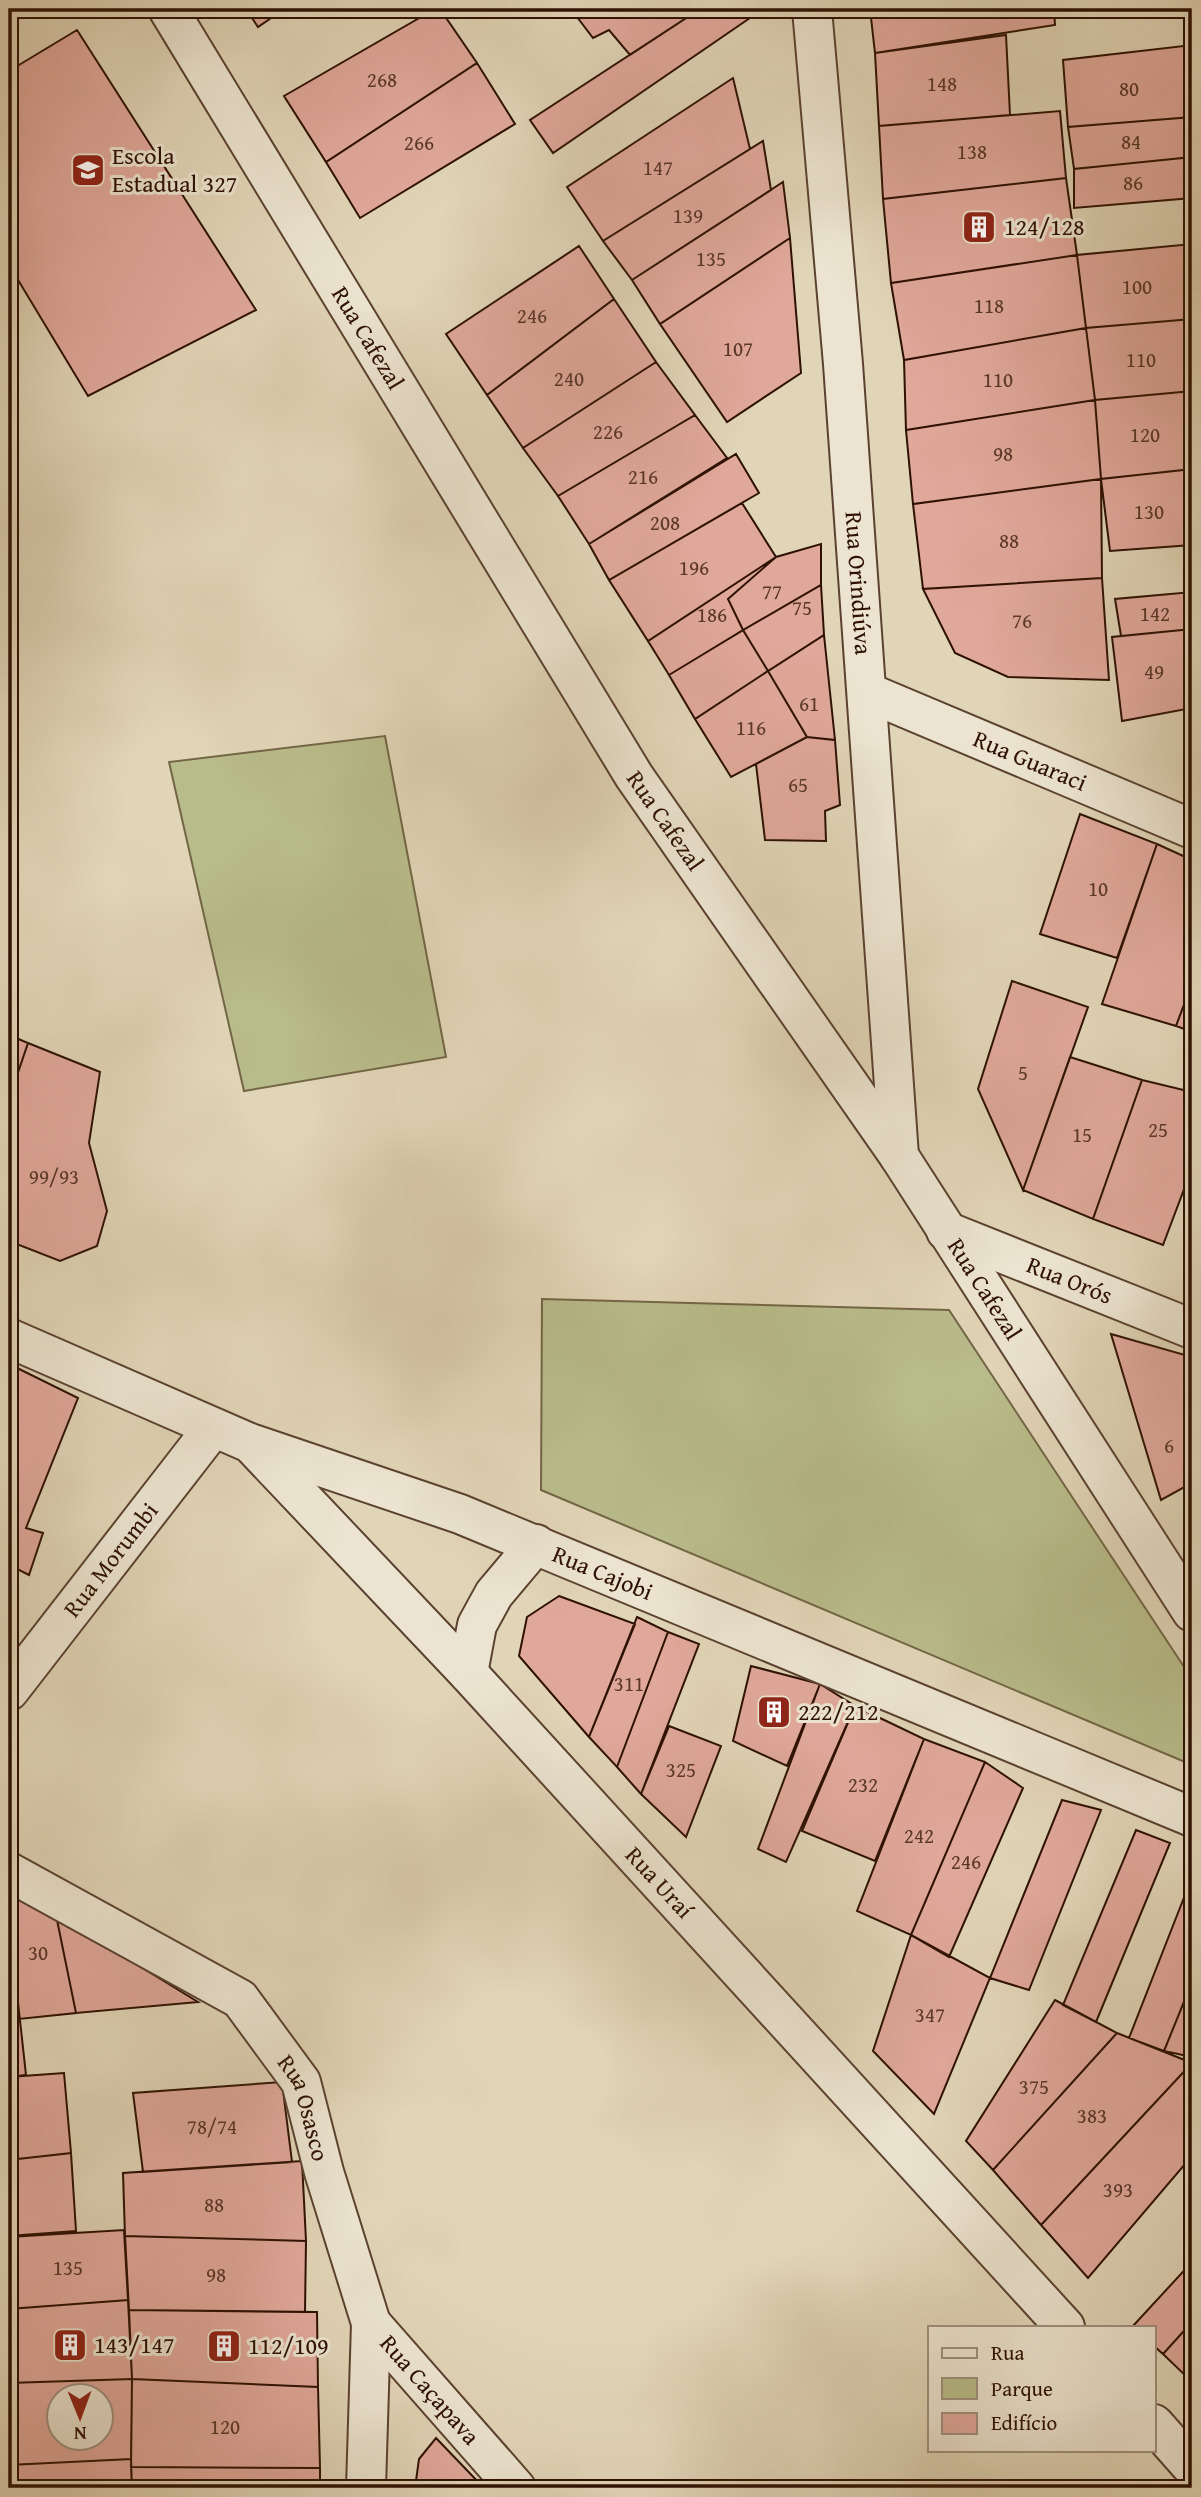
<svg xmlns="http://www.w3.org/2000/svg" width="1201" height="2497" viewBox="0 0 1201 2497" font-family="'Gentium Book Plus',serif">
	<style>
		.green { fill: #b8bc8a; stroke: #736646; stroke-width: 2 }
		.building { fill: #e0a89a; stroke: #2e1103; stroke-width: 2; fill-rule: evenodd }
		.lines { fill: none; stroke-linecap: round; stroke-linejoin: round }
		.street-casing { stroke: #5b4230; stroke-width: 42 }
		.street { stroke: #ece4d0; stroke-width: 38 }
		.labels { text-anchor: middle; stroke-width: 6; stroke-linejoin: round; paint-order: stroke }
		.number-label { font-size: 21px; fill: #5a3729 }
		.poi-label { font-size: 24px; fill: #2e1103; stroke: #ece4d0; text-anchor: start }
		.street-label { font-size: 24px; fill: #2e1103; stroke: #ece4d0 }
	</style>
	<rect width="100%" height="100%" fill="#e1d5b7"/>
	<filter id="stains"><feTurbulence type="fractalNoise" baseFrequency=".00286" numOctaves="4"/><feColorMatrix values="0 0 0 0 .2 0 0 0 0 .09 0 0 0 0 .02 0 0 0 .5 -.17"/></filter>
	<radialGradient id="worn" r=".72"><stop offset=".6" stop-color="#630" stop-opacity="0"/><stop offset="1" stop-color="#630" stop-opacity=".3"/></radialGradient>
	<path class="green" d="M385 736 446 1057 244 1091 169 762Z
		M542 1299 949 1310 1192 1679V1765L541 1490Z"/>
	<path class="building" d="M246 9H284L258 27Z
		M435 9H440L477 63 326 162 284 96Z
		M571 9H700L630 55 609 30 593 38Z
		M700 9H763L553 153 530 120Z
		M870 9H1054L1055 25 875 53Z
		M1062 9H1137L1063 14Z
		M77 30 256 310 88 396 9 265V71Z
		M1006 35 1010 115 879 126 875 53Z
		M1192 45V117L1068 127 1063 60Z
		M477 63 515 124 360 218 326 162Z
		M733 78 750 149 603 241 567 187Z
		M1060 111 1066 178 883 199 879 126Z
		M1192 117V157L1074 169 1068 127Z
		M763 141 771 190 632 280 603 241Z
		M1192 157V198L1074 208V169Z
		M1066 178 1077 255 891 283 883 199Z
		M783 182 790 238 660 324 632 280Z
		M790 238 801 373 727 422 660 324Z
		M1192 244V319L1086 328 1077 255Z
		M579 246 614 299 487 395 446 334Z
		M1077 255 1086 328 904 360 891 283Z
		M614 299 656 362 523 448 487 395Z
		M1192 319V391L1095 400 1086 328Z
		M1086 328 1095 400 906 430 904 360Z
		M656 362 695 415 558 496 523 448Z
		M1192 391V469L1101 479 1095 400Z
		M1095 400 1101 479 913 504 906 430Z
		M695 415 727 458 589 544 558 496Z
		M736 454 759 493 609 580 589 544Z
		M1192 469V545L1110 551 1101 479Z
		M1101 479 1102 578 923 589 913 504Z
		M742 503 776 557 648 641 609 580Z
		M821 544V585L743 630 728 599 776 557Z
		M776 557 728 599 743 630 669 675 648 641Z
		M1102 578 1109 680 1008 677 955 653 923 589Z
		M821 585 824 635 768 671 743 630Z
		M1192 592V629L1121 636 1115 599Z
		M1192 629V708L1122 721 1112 637Z
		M743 630 768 671 695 719 669 675Z
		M824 635 835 740 807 737 768 671Z
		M768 671 807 737 731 777 695 719Z
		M807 737 835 740 840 805 825 811 826 841 765 840 756 764Z
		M1080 814 1157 844 1117 958 1040 934Z
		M1157 844 1192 860V983L1176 1026 1102 1004Z
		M1012 981 1088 1007 1023 1190 978 1089Z
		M1192 983V1032L1176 1026Z
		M9 1035 28 1043 9 1099Z
		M28 1043 100 1072 89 1143 107 1211 97 1246 60 1261 9 1241V1099Z
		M1070 1057 1142 1080 1093 1219 1023 1190Z
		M1142 1080 1192 1092V1168L1163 1245 1093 1219Z
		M1111 1334 1185 1355 1192 1375V1483L1161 1500Z
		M9 1364 78 1398 26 1528 43 1533 29 1575 9 1565Z
		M559 1596 635 1624 589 1737 519 1656 527 1617Z
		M637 1617 668 1632 617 1767 589 1737Z
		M668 1632 699 1644 641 1794 617 1767Z
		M751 1666 820 1684 787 1766 733 1741Z
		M820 1684 855 1706 786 1862 758 1849Z
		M855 1706 924 1739 875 1861 802 1831Z
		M669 1726 721 1746 686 1837 641 1794Z
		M924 1739 985 1762 911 1935 857 1911Z
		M985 1762 1023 1788 949 1957 911 1935Z
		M1062 1800 1101 1810 1029 1990 990 1978Z
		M1136 1830 1170 1843 1096 2022 1063 2005Z
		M1192 1877V1982L1164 2051 1129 2038Z
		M9 1888 56 1915 76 2013 19 2019 9 1922Z
		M56 1915 198 2002 76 2013Z
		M9 1922 16 1984 9 1985Z
		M911 1935 990 1978 934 2114 873 2051Z
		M1192 1982V2057L1164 2051Z
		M16 1984 26 2075 9 2077V1985Z
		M1055 2000 1117 2033 993 2170 966 2141Z
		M1117 2033 1192 2063 1041 2225 993 2170Z
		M1192 2063V2156L1088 2278 1041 2225Z
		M64 2073 71 2153 9 2160V2077Z
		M282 2082 292 2162 143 2172 133 2093Z
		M71 2153 76 2231 9 2236V2160Z
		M302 2161 306 2241 125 2236 123 2173Z
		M124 2230 128 2300 9 2309V2237Z
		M125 2236 306 2241 305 2312 129 2310Z
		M1192 2262V2322L1163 2354 1154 2346V2327H1132Z
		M128 2300 132 2379 9 2383V2309Z
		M129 2310 317 2312 318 2387 132 2379Z
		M1192 2322V2382L1163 2354Z
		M132 2379 131 2459 9 2465V2383ZM60 2396H102V2438H60Z
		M132 2379 318 2387 320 2468 131 2467Z
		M436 2438 484 2488H415L419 2459Z
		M131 2459 132 2488H9V2465Z
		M131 2467 320 2468V2488H132Z"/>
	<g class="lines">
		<g class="street-casing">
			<g id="street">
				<path id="s1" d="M168 9 634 776 899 1156 1192 1612"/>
				<path id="s2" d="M812 9 843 364 899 1156"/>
				<path id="s3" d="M867 692 1192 829"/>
				<path id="s4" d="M946 1231 1192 1329"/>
				<path id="s5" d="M9 1338 250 1443 460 1514 1192 1817"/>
				<path id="s6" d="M254 1447 468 1673 1065 2327"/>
				<path d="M468 1673 477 1625 494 1594 536 1544"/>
				<path id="s7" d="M9 1691 213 1428"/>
				<path id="s8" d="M9 1872 240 1999 301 2082 324 2172 371 2323 366 2488"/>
				<path id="s9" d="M371 2323 516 2488"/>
				<path d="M1154 2424 1192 2467"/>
			</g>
		</g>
		<use href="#street" class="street"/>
	</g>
	<defs>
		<g id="school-square" transform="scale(1.75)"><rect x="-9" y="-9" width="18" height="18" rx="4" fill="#8f2418" stroke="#ece4d0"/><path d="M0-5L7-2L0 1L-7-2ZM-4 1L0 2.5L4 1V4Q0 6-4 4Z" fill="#fff"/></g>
		<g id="building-square" transform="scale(1.75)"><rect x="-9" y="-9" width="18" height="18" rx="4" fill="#8f2418" stroke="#ece4d0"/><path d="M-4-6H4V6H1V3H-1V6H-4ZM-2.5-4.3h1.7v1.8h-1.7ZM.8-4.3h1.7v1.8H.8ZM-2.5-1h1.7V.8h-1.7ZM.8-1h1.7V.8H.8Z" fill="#fff"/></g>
	</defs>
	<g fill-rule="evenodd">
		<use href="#school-square" x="88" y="170"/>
		<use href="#building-square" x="979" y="227"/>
		<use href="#building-square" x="774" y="1712"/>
		<use href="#building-square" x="70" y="2345"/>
		<use href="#building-square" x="224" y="2346"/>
	</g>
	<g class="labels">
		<g class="number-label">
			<text x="382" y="87">268</text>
			<text x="942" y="91">148</text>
			<text x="1129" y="96">80</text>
			<text x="1131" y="149">84</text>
			<text x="419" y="150">266</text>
			<text x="972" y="159">138</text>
			<text x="658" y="175">147</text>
			<text x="1133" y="190">86</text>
			<text x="688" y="223">139</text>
			<text x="711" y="266">135</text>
			<text x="1137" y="294">100</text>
			<text x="989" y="313">118</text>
			<text x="532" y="323">246</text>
			<text x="738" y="356">107</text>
			<text x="1141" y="367">110</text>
			<text x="569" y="386">240</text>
			<text x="998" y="387">110</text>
			<text x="608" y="439">226</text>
			<text x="1145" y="442">120</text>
			<text x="1003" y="461">98</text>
			<text x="643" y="484">216</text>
			<text x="1149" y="519">130</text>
			<text x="665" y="530">208</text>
			<text x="1009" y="548">88</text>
			<text x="694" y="575">196</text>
			<text x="772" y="599">77</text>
			<text x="802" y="615">75</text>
			<text x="1155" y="621">142</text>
			<text x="712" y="622">186</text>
			<text x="1022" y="628">76</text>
			<text x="1154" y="679">49</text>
			<text x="809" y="711">61</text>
			<text x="751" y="735">116</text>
			<text x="798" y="792">65</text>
			<text x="1098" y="896">10</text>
			<text x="1023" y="1080">5</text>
			<text x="1158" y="1137">25</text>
			<text x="1082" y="1142">15</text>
			<text x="54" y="1184">99/93</text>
			<text x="1169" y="1453">6</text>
			<text x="629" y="1691">311</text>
			<text x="681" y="1777">325</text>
			<text x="863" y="1792">232</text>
			<text x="919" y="1843">242</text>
			<text x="966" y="1869">246</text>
			<text x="38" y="1960">30</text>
			<text x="930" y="2022">347</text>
			<text x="1034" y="2094">375</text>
			<text x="1092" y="2123">383</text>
			<text x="212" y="2134">78/74</text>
			<text x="1118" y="2197">393</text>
			<text x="214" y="2212">88</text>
			<text x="68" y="2275">135</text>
			<text x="216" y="2282">98</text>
			<text x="225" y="2434">120</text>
		</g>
		<g class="poi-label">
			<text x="112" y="164">Escola<tspan x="112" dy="28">Estadual 327</tspan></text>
			<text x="1004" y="235">124/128</text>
			<text x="798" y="1720">222/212</text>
			<text x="94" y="2353">143/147</text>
			<text x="248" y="2354">112/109</text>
		</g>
		<g class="street-label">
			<text dy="8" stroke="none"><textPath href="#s1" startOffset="385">Rua Cafezal</textPath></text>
			<text dy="8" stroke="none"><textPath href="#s2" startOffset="576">Rua Orindiúva</textPath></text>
			<text dy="8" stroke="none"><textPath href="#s3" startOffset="177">Rua Guaraci</textPath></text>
			<text dy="8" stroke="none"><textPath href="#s1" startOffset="952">Rua Cafezal</textPath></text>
			<text dy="8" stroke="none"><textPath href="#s4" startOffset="133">Rua Orós</textPath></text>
			<text dy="8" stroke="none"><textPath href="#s1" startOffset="1519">Rua Cafezal</textPath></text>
			<text dy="8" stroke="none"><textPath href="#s7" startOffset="166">Rua Morumbi</textPath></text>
			<text dy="8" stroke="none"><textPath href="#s5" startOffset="639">Rua Cajobi</textPath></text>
			<text dy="8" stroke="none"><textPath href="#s6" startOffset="595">Rua Uraí</textPath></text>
			<text dy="8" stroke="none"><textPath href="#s8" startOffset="392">Rua Osasco</textPath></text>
			<text dy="8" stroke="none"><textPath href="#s9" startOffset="89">Rua Caçapava</textPath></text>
		</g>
	</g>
	<rect width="1201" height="2497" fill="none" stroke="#e1d5b7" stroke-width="35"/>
	<rect x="10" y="10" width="1180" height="2476" fill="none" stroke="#2e1103" stroke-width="3.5"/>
	<rect x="18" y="18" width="1166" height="2462" fill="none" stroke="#2e1103" stroke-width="2"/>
	<rect x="928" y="2326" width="228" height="126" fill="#ece4d0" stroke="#a0907e" stroke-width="2"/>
	<rect x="942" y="2348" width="35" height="10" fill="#ece4d0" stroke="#a0907e" stroke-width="2"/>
	<text x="991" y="2360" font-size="21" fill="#2e1103">Rua</text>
	<rect x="942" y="2378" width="35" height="21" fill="#b8bc8a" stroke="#a0907e" stroke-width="2"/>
	<text x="991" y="2396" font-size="21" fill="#2e1103">Parque</text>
	<rect x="942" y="2413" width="35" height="21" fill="#e0a89a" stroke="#a0907e" stroke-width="2"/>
	<text x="991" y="2430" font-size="21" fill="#2e1103">Edifício</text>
	<g transform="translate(80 2417) rotate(179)"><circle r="33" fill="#ece4d0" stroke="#a0907e" stroke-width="2"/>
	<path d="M0-5L12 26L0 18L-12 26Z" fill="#8f2418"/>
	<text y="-10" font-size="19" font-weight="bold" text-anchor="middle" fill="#2e1103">N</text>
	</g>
	<rect width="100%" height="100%" filter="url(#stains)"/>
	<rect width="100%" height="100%" fill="url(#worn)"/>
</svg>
